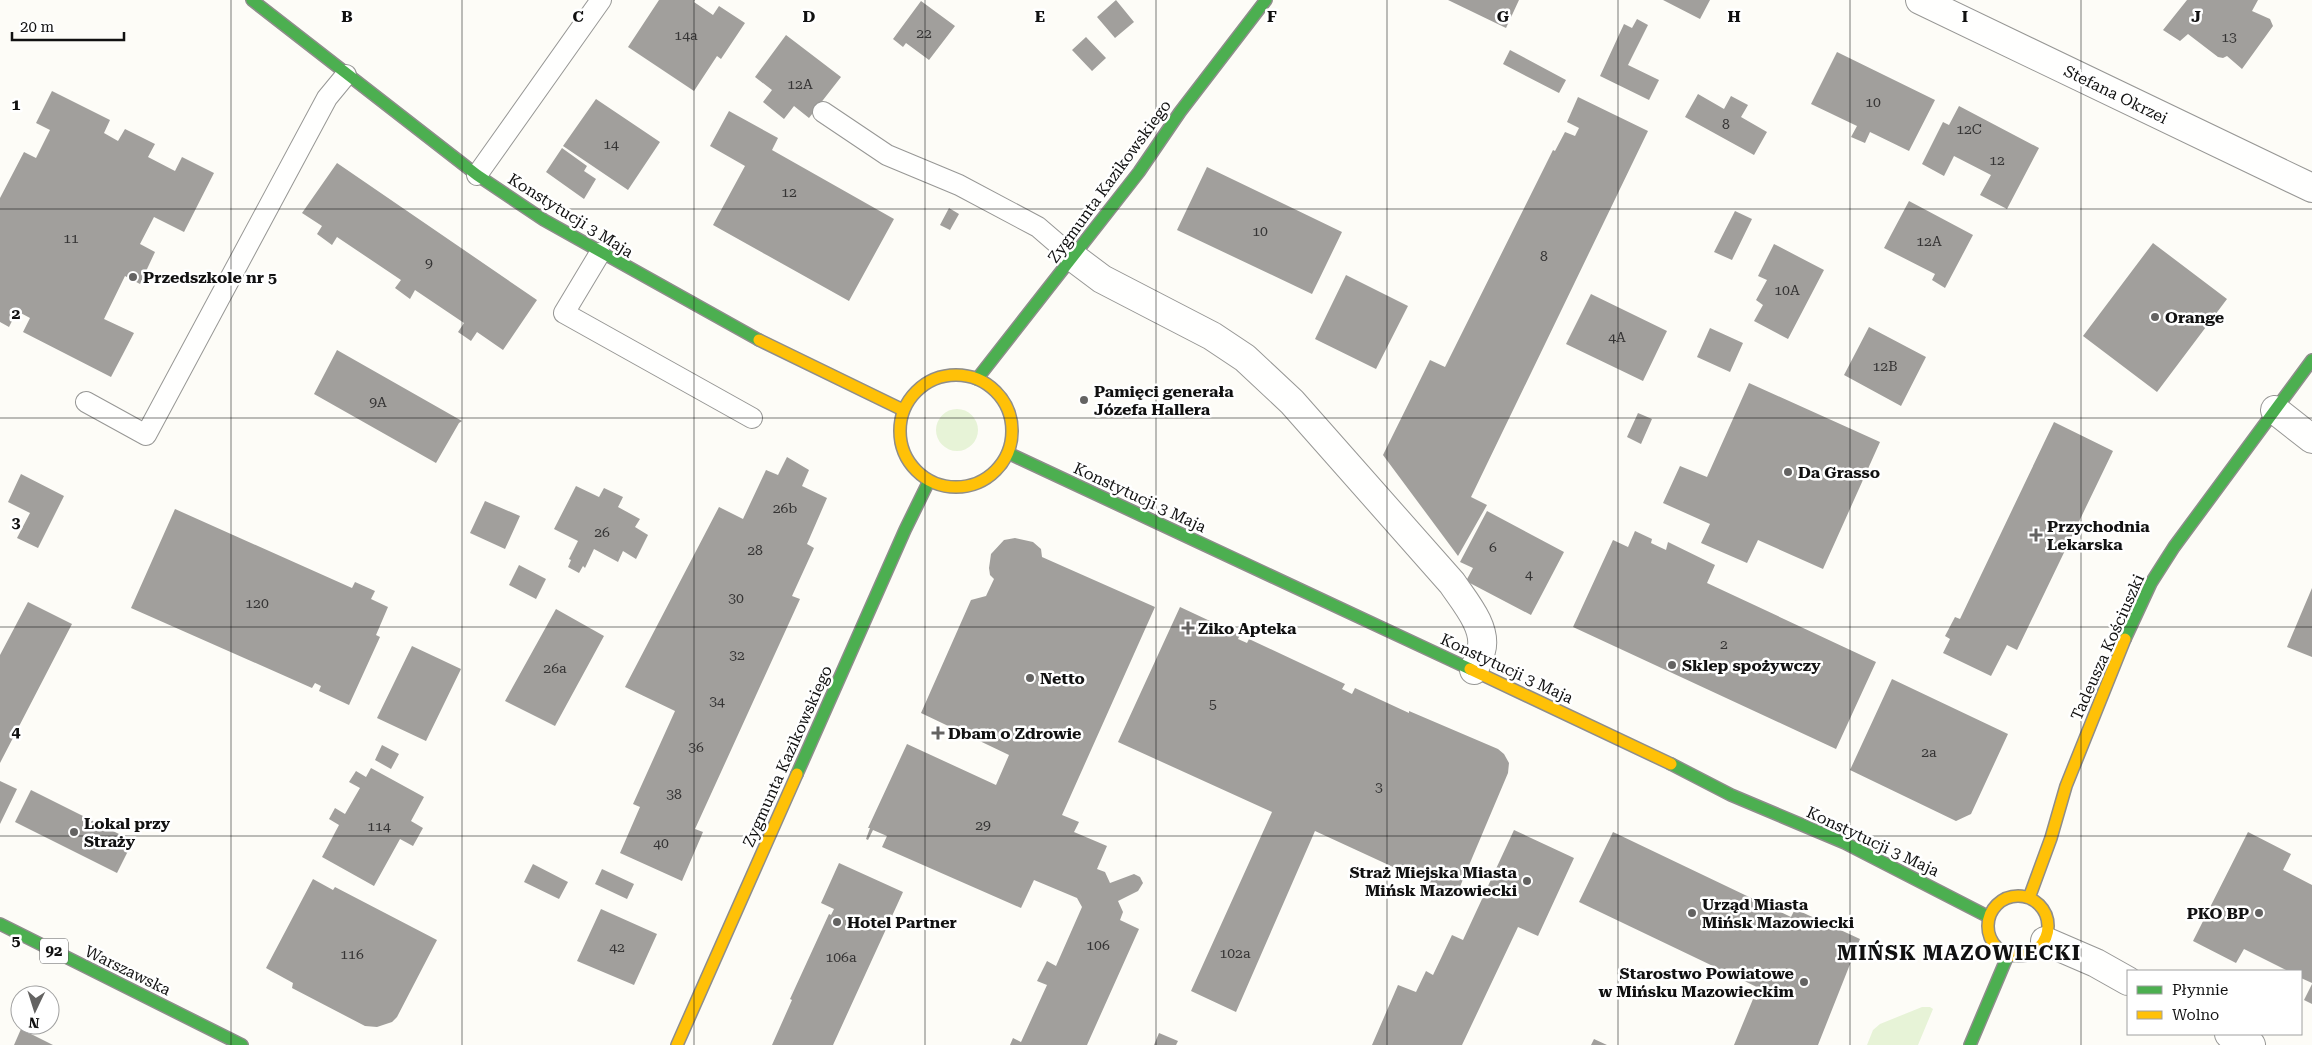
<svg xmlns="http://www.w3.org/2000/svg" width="2312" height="1045" viewBox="0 0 2312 1045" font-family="'Roboto Serif',serif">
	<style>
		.green { fill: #e7f3d7 }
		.building { fill: #a19f9c }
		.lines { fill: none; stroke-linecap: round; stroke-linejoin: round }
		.lane-casing { stroke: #979795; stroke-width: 22 }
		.street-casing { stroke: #979795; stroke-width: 30 }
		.fast-casing { stroke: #8e8d8b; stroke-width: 14 }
		.slow-casing { stroke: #8e8d8b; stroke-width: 14 }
		.lane { stroke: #fffffe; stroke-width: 20 }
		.street { stroke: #fffffe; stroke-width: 28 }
		.fast { stroke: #4caf50; stroke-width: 11 }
		.slow { stroke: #ffc107; stroke-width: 11 }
		.grid { fill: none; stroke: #111; stroke-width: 1; stroke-opacity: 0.55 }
		.poi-dot { fill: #646362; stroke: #fff; stroke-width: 2 }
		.labels { text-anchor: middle; stroke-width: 5; stroke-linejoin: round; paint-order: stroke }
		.number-label { font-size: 14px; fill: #353434 }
		.shield { fill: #fff; stroke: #585858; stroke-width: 1 }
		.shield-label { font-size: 15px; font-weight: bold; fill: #111 }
		.street-label { font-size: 16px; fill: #111; stroke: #fff }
		.poi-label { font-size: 16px; font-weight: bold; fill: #111; stroke: #fff; text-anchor: start }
		.district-label { font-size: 21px; font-weight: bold; letter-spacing: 1px; fill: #111; stroke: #fff }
		.grid-label { font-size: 16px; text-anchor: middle; font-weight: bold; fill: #111; stroke: #fff; stroke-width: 5; stroke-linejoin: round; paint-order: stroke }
	</style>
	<rect width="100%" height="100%" fill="#fdfcf7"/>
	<path class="green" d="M936 430a21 21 0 1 1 42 0a21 21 0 1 1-42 0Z
		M1922 1007H1930L1933 1009 1918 1045H1867L1873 1030 1880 1024Z"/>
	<path class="building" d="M659 0H695L694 2 713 15 719 6 745 23 721 59 717 56 694 91 628 47Z
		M1116 0 1134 22 1115 38 1097 17Z
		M1448 0H1519L1506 28Z
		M1663 0H1710L1700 19Z
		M2187 0H2258L2252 11 2270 19 2273 26 2242 69 2227 56 2223 58 2218 57 2188 34 2180 41 2163 30Z
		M921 1 955 26 929 60 906 43 903 47 893 39Z
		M1637 19 1648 25 1628 65 1659 80 1649 100 1600 76 1624 24 1632 28Z
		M786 35 841 77 809 118 794 106 784 119 763 102 772 90 755 77Z
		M1086 37 1106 58 1092 71 1072 50Z
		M1510 50 1566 80 1559 93 1503 64Z
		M1837 52 1935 100 1909 151 1870 132 1865 143 1851 137 1857 126 1811 104Z
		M52 91 110 120 104 133 118 141 125 129 155 144 148 157 175 171 182 157 214 173 184 232 154 217 140 244 155 252 140 284 125 276 104 319 134 333 111 377 23 332 30 318 17 311 9 327 0 322V198L24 152 36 158 50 130 36 123Z
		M1698 94 1724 109 1731 96 1748 105 1741 117 1767 132 1754 155 1685 117Z
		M1578 97 1648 131 1471 497 1487 505 1458 556 1383 455 1430 360 1445 367 1553 150 1555 151 1565 132 1575 136 1579 128 1567 122Z
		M596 99 660 142 628 190 563 146Z
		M1959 106 2039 148 2007 209 1980 195 1991 175 1954 156 1944 176 1922 164 1943 122 1949 125Z
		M729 111 778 138 772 150 894 219 849 301 713 225 745 166 710 146Z
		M562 148 587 166 584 171 596 179 584 199 546 172Z
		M337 163 537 300 503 350 477 332 471 341 458 332 464 323 415 290 410 299 395 288 401 280 337 237 332 245 317 234 322 226 302 213Z
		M1207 167 1342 232 1312 294 1177 230Z
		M1909 201 1973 235 1945 288 1932 280 1935 274 1884 248Z
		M949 208 959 214 950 230 940 225Z
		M1735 211 1752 219 1732 260 1714 252Z
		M2153 243 2227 299 2157 392 2083 336Z
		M1774 244 1824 270 1788 339 1754 321 1763 305 1756 300 1767 280 1758 276Z
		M1346 275 1408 306 1376 369 1315 339Z
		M1591 294 1667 331 1643 381 1566 344Z
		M1869 327 1926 357 1901 406 1844 375Z
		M1710 328 1743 343 1730 372 1697 357Z
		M337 350 462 421 459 423 436 463 314 394Z
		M1749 383 1880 442 1823 569 1758 540 1747 563 1701 543 1710 524 1663 503 1680 466 1707 477Z
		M1638 413 1652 419 1641 444 1627 437Z
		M2054 422 2113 451 2017 650 2007 645 1991 676 1943 653 1950 639 1945 636 1955 617 1960 619Z
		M787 457 809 470 802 486 827 498 807 544 814 548 792 596 800 599 695 829 703 832 682 881 620 853 640 807 633 804 675 711 625 687 719 507 743 519 766 470 778 475Z
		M21 474 64 496 38 548 17 538 30 513 8 502Z
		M576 486 599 497 604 488 623 497 618 507 640 519 635 527 648 535 636 559 623 551 618 562 594 549 585 568 583 566 579 573 568 567 571 560 569 559 578 541 554 529Z
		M485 501 520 516 505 549 470 533Z
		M175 509 352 588 355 582 375 591 371 599 388 607 376 635 380 637 349 705 319 691 321 686 315 683 312 688 131 608Z
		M1487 511 1564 552 1531 615 1466 581 1473 568 1460 562Z
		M1635 531 1652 539 1651 543 1666 550 1668 542 1715 565 1707 583 1876 662 1836 749 1573 627 1613 540 1628 547Z
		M1015 538 1033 542 1041 549 1042 557 1155 607 1062 815 1079 822 1074 832 1107 846 1097 869 1105 872 1110 883 1134 874 1140 877 1143 883 1138 891 1118 901 1123 912 1120 920 1139 929 1087 1045H1010L1013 1038 1021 1042 1047 985 1037 981 1047 961 1056 966 1082 907 1077 898 1034 880 1021 908 882 847 887 836 873 830 868 840 866 839 870 828H868L907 744 996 785 1009 755 921 713 971 600 986 596 994 579 990 575 989 568 991 554 1004 540Z
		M519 565 546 579 536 599 509 585Z
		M2312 588V657L2287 647Z
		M28 602 72 624 0 763V655Z
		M1180 607 1240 635 1238 639 1247 643 1249 639 1345 684 1342 689 1352 694 1355 688 1409 713V711L1498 749 1504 754 1509 763 1508 773 1456 896 1315 831 1236 1012 1191 991 1272 812 1118 742Z
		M556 609 604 636 555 726 505 701Z
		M412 646 461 669 426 741 377 718Z
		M1892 679 2008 734 1971 814 1956 821 1850 770Z
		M382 745 399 754 391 769 375 760Z
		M371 768 424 797 411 821 423 828 413 846 400 839 374 886 322 857 339 825 329 819 335 808 345 814 360 788 349 782 356 771 366 777Z
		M0 781 17 789 0 824Z
		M31 790 133 841 117 873 15 822Z
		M1514 830 1574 858 1538 936 1518 927 1462 1045H1372L1398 985 1416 992 1426 971 1433 975 1452 935 1463 940Z
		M1613 832 1791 917 1795 909 1860 939 1818 1045H1734L1753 999 1757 1000 1761 989 1579 902Z
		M2248 832 2291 854 2283 870 2312 885V983L2301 978V971H2288L2244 949 2236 963 2193 941Z
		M839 863 903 892 833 1045H772L792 1000 790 999 829 914 831 915 834 909 821 903Z
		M533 864 568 882 559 899 524 882Z
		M602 869 634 884 627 899 595 884Z
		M313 879 333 890 335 887 437 940 397 1017 392 1022 377 1027 365 1026 292 988 293 983 266 968Z
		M601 909 657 934 634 985 577 961Z
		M2312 984V1004L2304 1000Z
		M21 1029 53 1045H14Z
		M1159 1033 1178 1041 1176 1045H1154Z
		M1594 1039 1607 1045H1591Z"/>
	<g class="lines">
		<g class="lane-casing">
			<path id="lane" d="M823 112 887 155 959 185 1038 227 1074 258
				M477 175 601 0
				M600 253 564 313 752 418
				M86 402 146 435 327 98 346 75"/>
		</g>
		<g class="street-casing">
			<path id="street" d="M1920 0 2312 188
				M1074 258 1102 279 1212 336 1245 358 1292 402 1452 583C1464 601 1488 628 1481 651 1480 657 1476 664 1474 670
				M2275 410 2312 439
				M2045 941 2096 963 2128 981
				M2229 1034 2251 1045"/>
		</g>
		<g class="fast-casing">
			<path id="fast" d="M252 0 477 175 544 220 759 340
				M977 379 1139 172 1180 112 1266 0
				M1008 453 1470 669
				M2125 639 2151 583 2174 547 2312 360
				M1671 764 1731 795 1845 843 1989 917
				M797 774 905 530 929 481
				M0 924 242 1045
				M1970 1045 2008 955"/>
		</g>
		<g class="slow-casing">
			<path id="slow" d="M759 340 903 410
				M900 431a56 56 0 1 1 112 0a56 56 0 1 1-112 0Z
				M1470 669 1671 764
				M1988 926a30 30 0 1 1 60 0a30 30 0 1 1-60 0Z
				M2029 898 2051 838 2066 786 2125 639
				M677 1045 797 774"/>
		</g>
		<use href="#lane" class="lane"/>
		<use href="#street" class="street"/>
		<use href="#fast" class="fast"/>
		<use href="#slow" class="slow"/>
	</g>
	<path class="grid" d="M231 0V1045M462 0V1045M694 0V1045M925 0V1045M1156 0V1045M1387 0V1045M1618 0V1045M1850 0V1045M2081 0V1045M0 209H2312M0 418H2312M0 627H2312M0 836H2312"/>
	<g class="poi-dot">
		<circle cx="133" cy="277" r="5"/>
		<circle cx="2155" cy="317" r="5"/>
		<circle cx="1084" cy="400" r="5"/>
		<circle cx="1788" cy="472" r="5"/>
		<path d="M2033.5 527.5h5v5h5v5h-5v5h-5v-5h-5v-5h5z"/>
		<path d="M1185.5 620.5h5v5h5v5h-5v5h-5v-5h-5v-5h5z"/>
		<circle cx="1672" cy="665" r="5"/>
		<circle cx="1030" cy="678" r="5"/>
		<path d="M935.5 725.5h5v5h5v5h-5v5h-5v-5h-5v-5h5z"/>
		<circle cx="74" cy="832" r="5"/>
		<circle cx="1527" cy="881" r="5"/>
		<circle cx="1692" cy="913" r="5"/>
		<circle cx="2259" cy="913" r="5"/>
		<circle cx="837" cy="922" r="5"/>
		<circle cx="1804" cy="982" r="5"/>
	</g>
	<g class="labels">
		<g class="number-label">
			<text x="924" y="38">22</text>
			<text x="686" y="40">14a</text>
			<text x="2229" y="42">13</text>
			<text x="800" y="89">12A</text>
			<text x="1873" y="107">10</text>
			<text x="1726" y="129">8</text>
			<text x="1969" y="134">12C</text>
			<text x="611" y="149">14</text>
			<text x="1997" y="165">12</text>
			<text x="789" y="197">12</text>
			<text x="1260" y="236">10</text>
			<text x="71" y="243">11</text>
			<text x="1929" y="246">12A</text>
			<text x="1544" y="261">8</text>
			<text x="429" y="268">9</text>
			<text x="1787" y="295">10A</text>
			<text x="1617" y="342">4A</text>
			<text x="1885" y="371">12B</text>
			<text x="378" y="407">9A</text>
			<text x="785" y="513">26b</text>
			<text x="602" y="537">26</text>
			<text x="1493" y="552">6</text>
			<text x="755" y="555">28</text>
			<text x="1529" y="579">4</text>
			<text x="736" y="603">30</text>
			<text x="257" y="608">120</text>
			<text x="1724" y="649">2</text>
			<text x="737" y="660">32</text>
			<text x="555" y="673">26a</text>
			<text x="717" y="706">34</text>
			<text x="1213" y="709">5</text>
			<text x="696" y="752">36</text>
			<text x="1929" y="757">2a</text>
			<text x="1379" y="792">3</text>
			<text x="674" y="799">38</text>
			<text x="983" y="830">29</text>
			<text x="379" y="831">114</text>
			<text x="661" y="848">40</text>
			<text x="1098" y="950">106</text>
			<text x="617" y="952">42</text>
			<text x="1235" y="958">102a</text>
			<text x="352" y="959">116</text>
			<text x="841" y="962">106a</text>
		</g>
		<rect class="shield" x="40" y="938.5" width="28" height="25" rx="4"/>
		<g class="shield-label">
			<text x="54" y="956">92</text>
		</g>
		<g class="street-label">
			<text transform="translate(2116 94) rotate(26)" y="6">Stefana Okrzei</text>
			<text transform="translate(1109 181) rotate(-54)" y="6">Zygmunta Kazikowskiego</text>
			<text transform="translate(571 215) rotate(32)" y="6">Konstytucji 3 Maja</text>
			<text transform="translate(1140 497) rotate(25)" y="6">Konstytucji 3 Maja</text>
			<text transform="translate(2107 647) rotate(-66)" y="6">Tadeusza Kościuszki</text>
			<text transform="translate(1507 668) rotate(25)" y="6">Konstytucji 3 Maja</text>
			<text transform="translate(787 756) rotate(-66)" y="6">Zygmunta Kazikowskiego</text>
			<text transform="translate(1873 841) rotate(25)" y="6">Konstytucji 3 Maja</text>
			<text transform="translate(128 970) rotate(26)" y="6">Warszawska</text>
		</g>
		<g class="poi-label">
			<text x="143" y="283">Przedszkole nr 5</text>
			<text x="2165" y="323">Orange</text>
			<text x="1094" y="397">Pamięci generała<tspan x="1094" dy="18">Józefa Hallera</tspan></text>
			<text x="1798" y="478">Da Grasso</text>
			<text x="2047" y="532">Przychodnia<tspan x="2047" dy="18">Lekarska</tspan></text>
			<text x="1198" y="634">Ziko Apteka</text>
			<text x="1682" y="671">Sklep spożywczy</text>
			<text x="1040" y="684">Netto</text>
			<text x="948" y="739">Dbam o Zdrowie</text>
			<text x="84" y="829">Lokal przy<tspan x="84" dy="18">Straży</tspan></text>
			<text x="1517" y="878" text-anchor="end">Straż Miejska Miasta<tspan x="1517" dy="18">Mińsk Mazowiecki</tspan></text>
			<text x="1702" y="910">Urząd Miasta<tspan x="1702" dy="18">Mińsk Mazowiecki</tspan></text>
			<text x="2249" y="919" text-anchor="end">PKO BP</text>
			<text x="847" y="928">Hotel Partner</text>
			<text x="1794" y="979" text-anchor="end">Starostwo Powiatowe<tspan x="1794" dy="18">w Mińsku Mazowieckim</tspan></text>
		</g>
		<g class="district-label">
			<text x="1959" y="960">MIŃSK MAZOWIECKI</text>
		</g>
	</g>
	<g class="grid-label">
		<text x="347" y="22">B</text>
		<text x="578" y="22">C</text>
		<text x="809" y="22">D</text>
		<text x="1040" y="22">E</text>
		<text x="1272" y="22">F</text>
		<text x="1503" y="22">G</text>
		<text x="1734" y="22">H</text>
		<text x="1965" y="22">I</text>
		<text x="2196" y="22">J</text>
		<text x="16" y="110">1</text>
		<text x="16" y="319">2</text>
		<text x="16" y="528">3</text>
		<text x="16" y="737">4</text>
		<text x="16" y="946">5</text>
	</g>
	<rect x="2127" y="970" width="175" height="65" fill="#ffffff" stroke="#a0a0a0"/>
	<rect x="2137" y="986" width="25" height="8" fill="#4caf50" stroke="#a0a0a0"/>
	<text x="2172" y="995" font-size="15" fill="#111111">Płynnie</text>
	<rect x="2137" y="1011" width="25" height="8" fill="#ffc107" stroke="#a0a0a0"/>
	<text x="2172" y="1020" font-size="15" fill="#111111">Wolno</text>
	<g transform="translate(35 1010) rotate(184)"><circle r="24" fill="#ffffff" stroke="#a0a0a0"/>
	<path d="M0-4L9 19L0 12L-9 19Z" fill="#646362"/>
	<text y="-8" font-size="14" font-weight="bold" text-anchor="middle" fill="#111111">N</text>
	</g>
	<path d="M12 32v8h112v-8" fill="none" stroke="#111111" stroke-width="2.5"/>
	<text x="20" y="32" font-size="15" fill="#111111" stroke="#ffffff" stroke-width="4" paint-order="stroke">20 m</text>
</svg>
